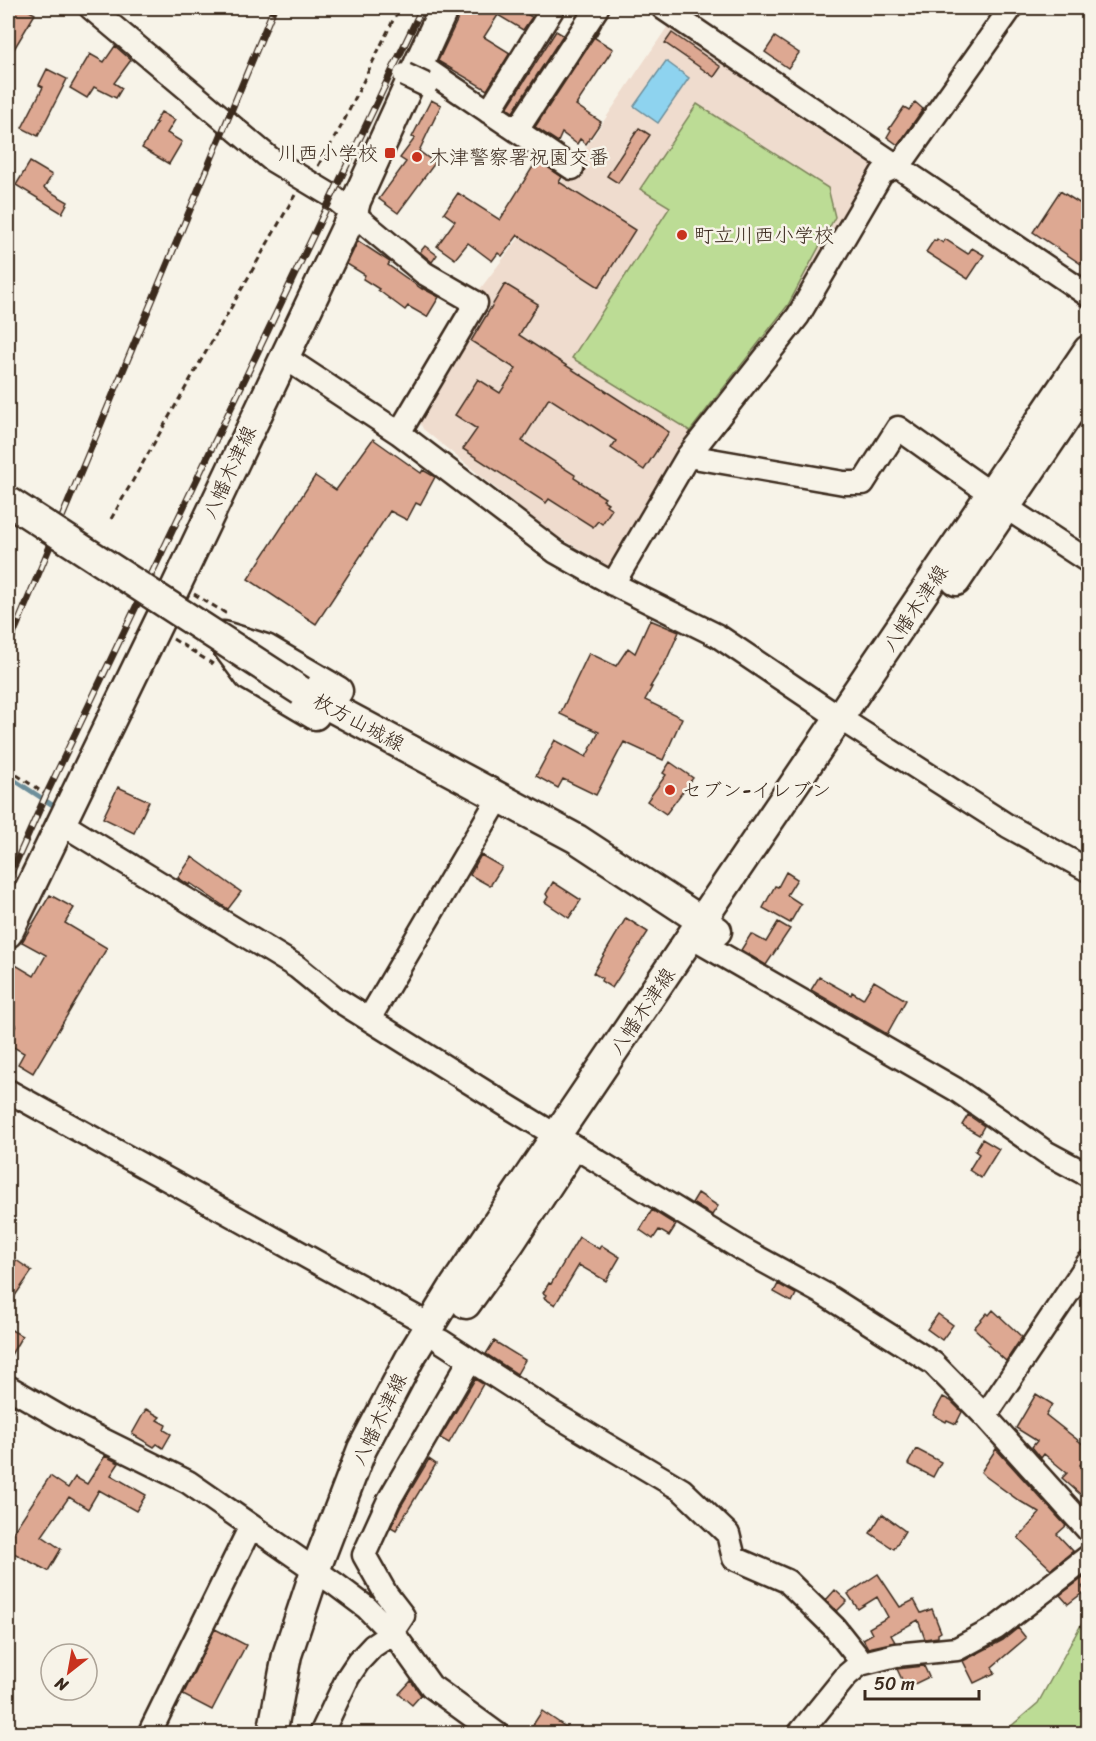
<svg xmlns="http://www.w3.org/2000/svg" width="1096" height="1741" viewBox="0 0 1096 1741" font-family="Sriracha,'Klee One',sans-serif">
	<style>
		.built { fill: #efdcce }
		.green { fill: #bcdc95; stroke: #7c835a; stroke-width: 1.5 }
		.water { fill: #8ed3ef; stroke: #6d8f9b; stroke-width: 1.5 }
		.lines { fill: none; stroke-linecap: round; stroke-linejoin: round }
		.stream { stroke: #6d8f9b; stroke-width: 4.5 }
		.building { fill: #dda892; stroke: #3b2a1e; stroke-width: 1.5 }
		.minor-casing { stroke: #3b2a1e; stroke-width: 27 }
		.major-casing { stroke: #3b2a1e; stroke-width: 33 }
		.path { stroke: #3b2a1e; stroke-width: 3; stroke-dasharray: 6 4.5; stroke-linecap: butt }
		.minor { stroke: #f7f3e8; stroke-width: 22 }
		.major { stroke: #f7f3e8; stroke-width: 28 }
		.rail-casing { stroke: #3b2a1e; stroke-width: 7 }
		.rail { stroke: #f7f3e8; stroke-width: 4.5; stroke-dasharray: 14; stroke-linecap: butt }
		.minor-bridge-casing { stroke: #3b2a1e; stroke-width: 27; stroke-linecap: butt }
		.major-bridge-casing { stroke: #3b2a1e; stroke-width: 33; stroke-linecap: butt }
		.minor-bridge { stroke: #f7f3e8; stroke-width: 22 }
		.major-bridge { stroke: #f7f3e8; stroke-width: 28 }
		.poi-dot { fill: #c8321e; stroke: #f7f3e8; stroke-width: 2 }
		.labels { text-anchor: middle; stroke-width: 5; stroke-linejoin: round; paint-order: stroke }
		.poi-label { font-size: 20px; fill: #3b2a1e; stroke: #f7f3e8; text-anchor: start }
		.street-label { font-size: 20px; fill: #3b2a1e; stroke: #f7f3e8 }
	</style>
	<rect width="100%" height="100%" fill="#f7f3e8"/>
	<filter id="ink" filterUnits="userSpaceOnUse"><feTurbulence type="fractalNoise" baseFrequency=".0167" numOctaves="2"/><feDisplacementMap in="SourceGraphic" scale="12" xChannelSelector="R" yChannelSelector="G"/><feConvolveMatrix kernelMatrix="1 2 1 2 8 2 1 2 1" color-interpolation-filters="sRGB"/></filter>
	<g filter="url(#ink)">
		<path class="built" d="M670 23 742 77 878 167 797 312 695 443 680 447 614 565 608 566 557 536 531 517 423 429 420 422 487 306 474 297 572 168Z"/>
		<path class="green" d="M697 104 828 188 835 217 788 305 690 431 572 358 670 207 640 189Z
			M1088 1612V1733H1003L1038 1703Z"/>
		<path class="water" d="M666 61 689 78 658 123 634 106Z"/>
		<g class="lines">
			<path class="stream" d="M8 776 57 808
				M118 845 137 856"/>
		</g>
		<path class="building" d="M8 8H24L35 14 8 59Z
			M463 8H516L532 17 523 30 498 15 484 37 510 53 487 90 438 61Z
			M602 25 595 38 613 49 576 105 601 122 586 144 580 139 577 144 562 133 558 142 535 127Z
			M556 31 563 35 513 112 507 108Z
			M672 33 721 67 714 77 665 43Z
			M775 37 799 53 788 68 765 52Z
			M115 46 131 60 114 83 122 88 116 98 94 87 87 98 70 88 90 54 104 62Z
			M47 69 67 79 38 136 22 128 43 87 39 85Z
			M431 100 441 105 419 151 435 163 398 213 379 199 406 162 400 158 415 138 412 137Z
			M915 102 923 109 898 145 887 137 891 130 889 129 904 107 909 110Z
			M161 112 175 120 167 133 182 142 169 164 142 148 157 123 155 122Z
			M639 128 650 135 618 183 607 176Z
			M537 160 562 177 559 182 635 230 599 287 518 235 502 256 498 253 492 261 468 243 455 259 437 246 455 221 444 213 458 193 500 220Z
			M30 162 52 175 44 188 68 202 62 213 16 185Z
			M1060 191 1089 209V253L1081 264 1033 232Z
			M937 239 943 243 945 239 968 254 972 248 984 255 968 279 926 252 934 240 936 241Z
			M358 241 390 262 388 265 422 289V288L439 297 427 317 408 306 405 310 378 290 379 289 363 279 365 275 347 264Z
			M425 246 437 255 432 262 420 252Z
			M505 284 538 304 519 335 669 432 644 470 611 448 616 441 549 398 522 441 575 475 574 478 605 498 603 500 608 503 606 505 612 509 602 524 598 521 593 527 549 499 546 503 463 449 477 429 455 415 478 379 500 393 516 369 471 341Z
			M373 439 421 473 423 470 435 477 420 505 416 503 407 520 390 511 316 624 248 579 315 476 336 490Z
			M650 620 679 632 666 661 650 687H652L645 700 682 718 663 760 624 742 596 795 563 779 558 788 536 776 555 740 586 757 599 732 560 714 589 653 616 666 628 648 635 653Z
			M670 762 693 778 666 814 647 801 666 775 663 773Z
			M118 787 149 801 134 833 103 818Z
			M481 855 502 867 490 886 470 875Z
			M192 857 241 892 228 909 190 883 189 885 178 878Z
			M786 872 797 879 787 895 801 904 790 923 763 908 775 886 778 887Z
			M553 882 581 900 569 918 545 902 548 897 546 894Z
			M50 895 74 908 65 923 107 948 33 1073 18 1064 24 1053 8 1044 16 1025 8 1020V976L14 964 34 976 46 955 22 942Z
			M626 918 648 932 612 988 601 981 602 978 593 973Z
			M778 922 790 929 766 965 741 950 751 934 766 942Z
			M819 977 851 995 852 992 863 999 874 981 906 1000 887 1034 811 990Z
			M968 1115 984 1126 979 1135 962 1125Z
			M982 1139 999 1149 981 1178 969 1170 979 1154 975 1151Z
			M698 1193 718 1206 712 1215 692 1203Z
			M652 1210 676 1225 669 1236 659 1230 653 1239 640 1230Z
			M579 1237 599 1249 601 1245 620 1257 606 1281 579 1265 555 1305 544 1298 546 1295 543 1293 549 1283 551 1284Z
			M16 1260 32 1271 8 1306V1271Z
			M778 1284 796 1294 792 1302 774 1292Z
			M993 1310 1022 1337 1006 1361 988 1345 990 1343 974 1328 987 1313 989 1315Z
			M938 1314 953 1325 942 1340 927 1329Z
			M8 1328 22 1336 8 1360Z
			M494 1341 525 1360 517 1374 486 1354Z
			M475 1379 483 1384 449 1443 440 1438Z
			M1036 1394 1052 1404 1046 1415 1089 1449 1080 1465 1083 1467 1081 1469 1089 1475V1502L1062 1478 1067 1473 1044 1454 1041 1458 1032 1447 1037 1441 1016 1428Z
			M943 1397 951 1401 962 1412 956 1424 947 1420 946 1422 933 1415Z
			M146 1409 160 1417 157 1420 166 1425 164 1430 171 1434 163 1448 157 1444 154 1447 132 1434Z
			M916 1449 941 1462 933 1477 908 1464Z
			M996 1449 1066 1526 1057 1534 1073 1551 1051 1569 1018 1538 1040 1513 1018 1500 985 1476 981 1472Z
			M105 1456 119 1463 111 1475 146 1495 136 1511 99 1490 88 1509 69 1497 42 1536 61 1549 48 1571 8 1550V1540L50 1476 68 1488 75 1477 87 1484Z
			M429 1459 436 1464 396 1530 391 1527 401 1506Z
			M882 1514 905 1531 894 1549 870 1533Z
			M878 1574 900 1607 914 1600 921 1613 932 1609 941 1632 938 1634V1637L925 1639 918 1620 891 1635 895 1642 868 1648 863 1639 872 1634 869 1628 888 1617 877 1597 858 1609 848 1594Z
			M1083 1578 1087 1583 1082 1587 1085 1591 1068 1604 1060 1595Z
			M835 1590 847 1601 837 1611 826 1600Z
			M1018 1628 1026 1638 992 1667 995 1673 974 1683 963 1661 1003 1640Z
			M215 1629 246 1645 212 1710 183 1695Z
			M924 1666 929 1677 906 1688 897 1669Z
			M411 1681 421 1695 412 1705 399 1694Z
			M542 1711 576 1734H527Z"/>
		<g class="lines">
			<g class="minor-casing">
				<path id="minor" d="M91 8 272 160 332 196 424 273 476 303 399 433
					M663 8 1088 295
					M417 63 572 168
					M489 112 553 8
					M517 130 597 8
					M284 357 399 433 556 552 613 584 718 636 841 719 1008 826 1088 870
					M688 456 844 483H863L898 428 991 494
					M1007 508 1088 561
					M613 584 688 456 798 316 882 173 898 166 907 155 1011 8
					M61 823 297 967 335 998 506 1105 740 1248 824 1294 933 1363 985 1416
					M691 937 955 1089 1047 1153 1088 1175
					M369 1019 493 808
					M8 1091 430 1325
					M1088 1263 985 1416 1088 1530
					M441 1341 551 1412 682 1490 728 1534 734 1558 787 1581 834 1627 857 1656 860 1664
					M8 1387 77 1427 188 1482 335 1584 367 1608 399 1641 431 1686 497 1734
					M149 1734 251 1526
					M321 1734 348 1677 358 1662 373 1646 391 1634 403 1616 386 1594 364 1555 389 1500 470 1360
					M799 1734 847 1675 860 1664 896 1655 957 1649 996 1628 1088 1557"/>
			</g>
			<g class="major-casing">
				<path id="major" d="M956 581 1088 385
					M224 636 266 649 338 691
					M222 640 249 676 315 715
					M301 691 577 839 717 931
					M8 933 168 603 353 213 356 201 444 8
					M466 1304 510 1243 567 1156
					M272 1734 287 1655 315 1571 362 1449 410 1358 453 1288 1088 350"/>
			</g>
			<path class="path" d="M318 166 342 125 399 8
				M111 519 295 195
				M194 594 227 614
				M173 639 213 664
				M8 769 51 798"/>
			<use href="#minor" class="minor"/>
			<use href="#major" class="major"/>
			<g class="rail-casing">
				<path id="rail" d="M8 647 274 8
					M8 880 46 795 422 8"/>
			</g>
			<use href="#rail" class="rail"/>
			<g class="minor-bridge-casing">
				<path id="minor-bridge" d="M405 75 426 85"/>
			</g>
			<g class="major-bridge-casing">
				<path id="major-bridge" d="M8 501 301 691"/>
			</g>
			<use href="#minor-bridge" class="minor-bridge"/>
			<use href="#major-bridge" class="major-bridge"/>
		</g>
	</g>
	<g class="poi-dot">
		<rect x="384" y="147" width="12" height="12" rx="3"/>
		<circle cx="417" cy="157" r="6"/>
		<circle cx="682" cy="235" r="6"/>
		<circle cx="670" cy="790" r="6"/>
	</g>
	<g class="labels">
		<g class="poi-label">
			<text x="378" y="160" text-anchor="end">川西小学校</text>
			<text x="429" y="164">木津警察署祝園交番</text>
			<text x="694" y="242">町立川西小学校</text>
			<text x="682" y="797">セブン-イレブン</text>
		</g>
		<g class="street-label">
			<text transform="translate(229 472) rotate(-65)" y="7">八幡木津線</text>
			<text transform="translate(915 608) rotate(-56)" y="7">八幡木津線</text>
			<text transform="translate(359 722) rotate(28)" y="7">枚方山城線</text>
			<text transform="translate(642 1011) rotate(-56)" y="7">八幡木津線</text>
			<text transform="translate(379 1419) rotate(-64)" y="7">八幡木津線</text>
		</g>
	</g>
	<rect width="1096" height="1741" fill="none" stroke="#f7f3e8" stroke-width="30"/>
	<rect x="15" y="15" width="1066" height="1711" fill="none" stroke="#3b2a1e" stroke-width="2" filter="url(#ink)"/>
	<g transform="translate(69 1672) rotate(211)"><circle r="28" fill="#f7f3e8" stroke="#aca397" stroke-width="1.5"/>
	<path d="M0-4.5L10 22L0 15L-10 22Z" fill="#c8321e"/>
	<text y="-9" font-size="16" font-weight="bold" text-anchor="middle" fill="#3b2a1e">N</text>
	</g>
	<path d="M865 1690v9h114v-9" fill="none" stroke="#3b2a1e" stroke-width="3"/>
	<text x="874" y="1690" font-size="18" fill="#3b2a1e" stroke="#f7f3e8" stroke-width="4.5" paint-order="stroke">50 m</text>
</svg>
